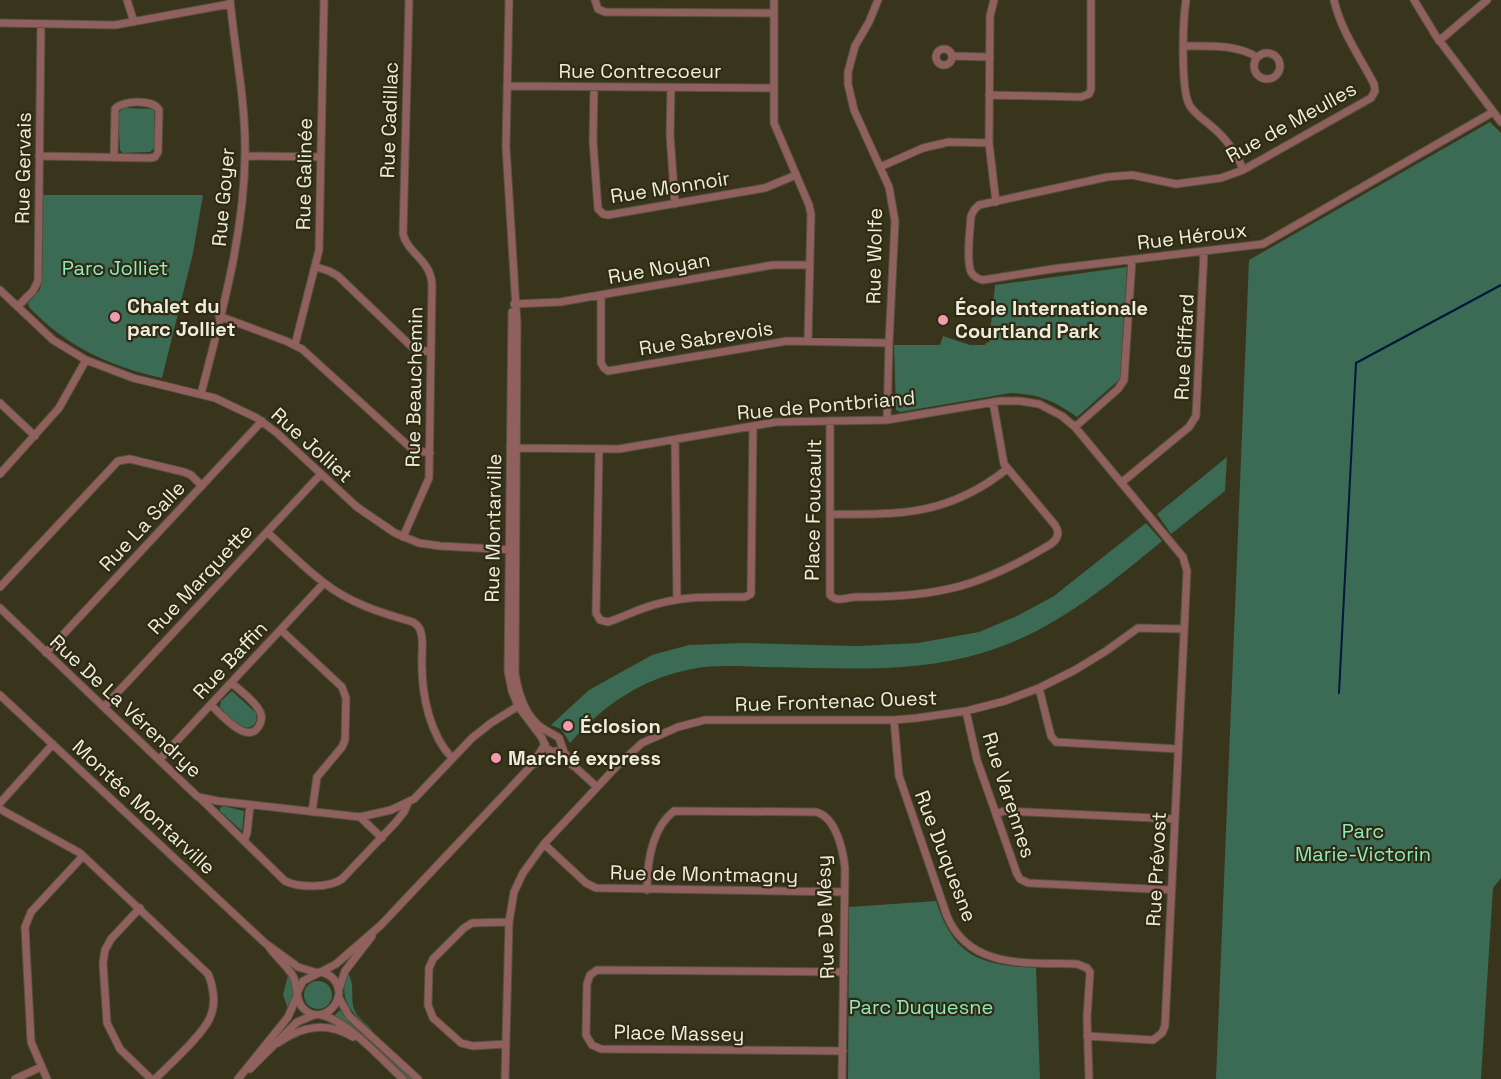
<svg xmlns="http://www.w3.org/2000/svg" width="1501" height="1079" viewBox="0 0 1501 1079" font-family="'Space Grotesk',sans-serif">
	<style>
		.green { fill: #3b6a55 }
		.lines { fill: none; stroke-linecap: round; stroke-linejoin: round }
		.stream { stroke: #00173c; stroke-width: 2 }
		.minor-casing { stroke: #56523b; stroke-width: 9 }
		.minor { stroke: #90605e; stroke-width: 7 }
		.poi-dot { fill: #f29aaf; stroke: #2f2b12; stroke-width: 2 }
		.labels { text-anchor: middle; stroke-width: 4.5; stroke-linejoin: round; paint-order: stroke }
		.street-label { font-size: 20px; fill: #eeecdd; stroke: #2f2b12 }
		.park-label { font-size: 20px; fill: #8deabf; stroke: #2f2b12 }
		.poi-label { font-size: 20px; font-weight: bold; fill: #eeecdd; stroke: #2f2b12; text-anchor: start }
	</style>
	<rect width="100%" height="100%" fill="#39351c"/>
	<path class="green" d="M124 108 154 109 155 147 150 152 123 153 120 150 118 113Z
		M1490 122 1501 133V878L1493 888 1481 1079H1216L1249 260Z
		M43 195H203L193 253 162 378C109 366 67 347 29 307L28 303 39 291 42 282Z
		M1127 267 1120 379 1077 417C1055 401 1038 394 1011 393L900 412 896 410 894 345H940L943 336 970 345H985L987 342 989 343 995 285Z
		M1227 457 1225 491 1171 534 1157 514Z
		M1146 523 1162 541C1106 587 1053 632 982 653 913 674 841 668 769 667 745 667 717 664 692 669 643 678 603 705 570 743L561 729 551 725 589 690 652 655 689 645 744 643 857 646 918 643 979 632 1017 616 1054 596Z
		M232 691 256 713C257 718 257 723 252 726 241 733 227 714 220 707L221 701Z
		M223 806 244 811 242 831 220 811V808Z
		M936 901C954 957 980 965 1036 968L1040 1079H848L849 907Z
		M348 973C356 987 349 999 355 1011 359 1020 370 1026 374 1033 355 1015 336 1002 348 973Z
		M288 975C296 987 293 998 289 1011L283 995Z
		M304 995a14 14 0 1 1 28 0a14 14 0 1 1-28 0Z
		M340 1010 349 1022 413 1079H408L370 1045 334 1016Z"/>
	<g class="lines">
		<path class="stream" d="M1339 693 1356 363 1501 285"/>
		<g class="minor-casing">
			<path id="minor" d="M127 0 134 22
				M509 0 506 147 517 324 515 673C518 693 525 716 542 728 548 732 554 734 559 738L564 752 575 767
				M595 0 598 9 605 12 774 13
				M774 0V123L809 205 811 214 808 341
				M878 0 869 22 855 46 848 72V84L854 110 889 187 895 221 889 343 887 420
				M994 0 990 16 989 143 996 202
				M1186 0C1183 19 1180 91 1190 106 1195 114 1203 119 1210 125 1226 138 1236 151 1243 170
				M1334 0C1341 31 1360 57 1374 84L1375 91 1371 98 1243 170 1221 178 1176 184 1132 175 1107 177 979 205 974 210 971 216C970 229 966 261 971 272 974 277 978 279 983 280L1052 269 1263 244 1493 112
				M1414 0 1436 36 1501 122
				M0 23 115 25 230 4
				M1439 41 1487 0
				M1184 46C1209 46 1235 44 1257 57
				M936 57a8 8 0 1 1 16 0a8 8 0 1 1-16 0Z
				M1254 66a13 13 0 1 1 26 0a13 13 0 1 1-26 0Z
				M952 56 990 57
				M507 86 773 88
				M594 87 593 141 598 209 603 214 608 215 765 188 796 175
				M671 88 670 135 675 204
				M989 95 1081 97 1089 94 1091 89V0
				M39 156 150 158 155 157 158 152 159 110C154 99 122 100 115 109L114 157
				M245 156 321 157
				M880 167 923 148 949 142 989 143
				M316 267 329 271 338 276 414 349 431 352
				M0 290 53 340 86 360 133 378 215 398 257 418 277 433 357 507 395 533 419 543 440 546 515 550
				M601 295V363L604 368 608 371 787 341 889 343
				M514 304 560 302 773 265H809
				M18 306 33 291 38 281 41 24
				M512 312 508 671 512 691 518 706 542 738 546 748 553 752
				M219 316 286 341 302 349 413 450 430 453
				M295 345 319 250 324 0
				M201 394C221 316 244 236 245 155 246 103 235 52 230 0
				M0 403 35 436
				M830 421V595C838 604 848 596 859 597 940 597 982 586 1051 544 1058 539 1060 532 1055 525L1004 464 993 402
				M1075 427 1118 389 1124 380 1132 260
				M675 440 677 599
				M510 448 619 449 776 422 887 420 1000 401H1020L1039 404 1062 416 1075 427 1183 557 1187 571 1165 1026 1162 1033 1153 1040 1087 1036
				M599 450 596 613 600 620 608 622C626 616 642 607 661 603 688 596 717 597 745 597L751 594 753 426
				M0 474 59 408 86 360
				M1121 483 1189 427 1196 416 1204 251
				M831 514C901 515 949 515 1007 469
				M267 532C286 549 303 567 323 582 349 603 381 613 413 622 417 625 420 627 421 633 424 643 421 655 422 666 422 696 430 735 452 758
				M403 537 429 478 432 284C430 259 408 254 403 234L409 0
				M0 587 118 461 130 459 184 472 191 475 202 486
				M0 608 198 797 218 801 360 817 391 810 414 799 472 738 491 723 523 703
				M281 630 342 687 346 698 345 740 342 747 317 777 312 812
				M46 653 262 421
				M1039 688 1051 736 1056 742 1178 749
				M0 695 265 943 298 967 318 973
				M211 705C221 714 249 748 260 724 262 719 262 714 259 710 253 699 240 691 232 683
				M104 707 321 474
				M966 711 977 760 1017 874 1020 879 1028 883 1171 890
				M894 720 899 776 947 916C970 970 1028 962 1077 964L1087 968 1090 972 1087 1017 1089 1079
				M553 752 575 767 597 787
				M160 759 324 583
				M535 764 556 751
				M200 798 285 881C299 888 329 888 342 879L396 822 404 812 408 803
				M0 803 53 744
				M0 809 80 853 208 974C213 985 216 1003 211 1015 206 1032 169 1065 155 1079
				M996 814 1004 811 1175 819
				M360 817 382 838
				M244 841 247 833 250 806
				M544 844 586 883 596 888 844 892
				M647 890C647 863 651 829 674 811L816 812C836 817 843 850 845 868L842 1079
				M140 908 111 939 105 950 103 963 107 1023 120 1049 151 1079
				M269 947C276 957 287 966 293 976 298 986 295 998 302 1007 316 1023 337 1012 339 993 338 982 332 974 320 972
				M339 989 345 971 372 936
				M297 993 303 981 336 964 381 925 532 765 545 744
				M339 998 349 1016 418 1079
				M321 1015C347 1020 383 1061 403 1079
				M278 1043C301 1026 327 1021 353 1037
				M506 1044 473 1046 461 1043 433 1018 428 1005 429 968 433 959 464 928 472 923 509 922
				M843 1051 601 1049 592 1045 586 1035 587 984 590 975 597 970 844 972
				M250 1069 297 1022 314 1015
				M15 1079 41 1067
				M47 1079 31 1042 25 927 31 912 83 856
				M238 1079 288 1017 297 996
				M505 1079 509 922 514 892 523 873 544 844 616 767 642 743 678 727 705 720H894L917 718 966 711 1005 701 1039 688 1075 670 1106 651 1138 628 1184 629"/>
		</g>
		<use href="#minor" class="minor"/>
	</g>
	<g class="poi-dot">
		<circle cx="115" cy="317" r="6"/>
		<circle cx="943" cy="320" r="6"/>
		<circle cx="568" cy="726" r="6"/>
		<circle cx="496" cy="758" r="6"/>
	</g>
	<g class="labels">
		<g class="street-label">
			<text x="640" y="78">Rue Contrecoeur</text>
			<text transform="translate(389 120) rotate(-88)" y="7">Rue Cadillac</text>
			<text transform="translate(1291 122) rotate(-29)" y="7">Rue de Meulles</text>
			<text transform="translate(23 168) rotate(-89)" y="7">Rue Gervais</text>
			<text transform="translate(304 174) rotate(-89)" y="7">Rue Galinée</text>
			<text transform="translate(670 187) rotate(-9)" y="7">Rue Monnoir</text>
			<text transform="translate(223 197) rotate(-85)" y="7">Rue Goyer</text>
			<text transform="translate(1192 236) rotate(-7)" y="7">Rue Héroux</text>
			<text transform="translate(874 256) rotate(-89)" y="7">Rue Wolfe</text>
			<text transform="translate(659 268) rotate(-10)" y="7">Rue Noyan</text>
			<text transform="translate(706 338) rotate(-9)" y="7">Rue Sabrevois</text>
			<text transform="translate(1184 347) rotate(-87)" y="7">Rue Giffard</text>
			<text transform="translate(414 387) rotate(-89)" y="7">Rue Beauchemin</text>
			<text transform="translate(826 405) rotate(-5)" y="7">Rue de Pontbriand</text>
			<text transform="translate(312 445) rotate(42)" y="7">Rue Jolliet</text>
			<text transform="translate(813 510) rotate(-89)" y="7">Place Foucault</text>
			<text transform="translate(142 526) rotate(-47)" y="7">Rue La Salle</text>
			<text transform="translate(493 528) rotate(-89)" y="7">Rue Montarville</text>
			<text transform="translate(200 579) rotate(-47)" y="7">Rue Marquette</text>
			<text transform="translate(230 660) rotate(-47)" y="7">Rue Baffin</text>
			<text transform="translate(836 701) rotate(-2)" y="7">Rue Frontenac Ouest</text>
			<text transform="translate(126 706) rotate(43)" y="7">Rue De La Vérendrye</text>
			<text transform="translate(1009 795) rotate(72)" y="7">Rue Varennes</text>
			<text transform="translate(144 807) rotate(43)" y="7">Montée Montarville</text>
			<text transform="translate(946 856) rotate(69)" y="7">Rue Duquesne</text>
			<text transform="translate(1156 869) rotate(-87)" y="7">Rue Prévost</text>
			<text transform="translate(704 874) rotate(1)" y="7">Rue de Montmagny</text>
			<text transform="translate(825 917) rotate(-92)" y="7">Rue De Mésy</text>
			<text transform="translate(679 1033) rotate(1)" y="7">Place Massey</text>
		</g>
		<g class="park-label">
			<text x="115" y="275">Parc Jolliet</text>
			<text x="1363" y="838">Parc<tspan x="1363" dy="23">Marie-Victorin</tspan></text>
			<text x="921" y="1014">Parc Duquesne</text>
		</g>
		<g class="poi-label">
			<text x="127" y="313">Chalet du<tspan x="127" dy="23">parc Jolliet</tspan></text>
			<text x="955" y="315">École Internationale<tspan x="955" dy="23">Courtland Park</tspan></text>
			<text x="580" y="733">Éclosion</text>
			<text x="508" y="765">Marché express</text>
		</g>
	</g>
</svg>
